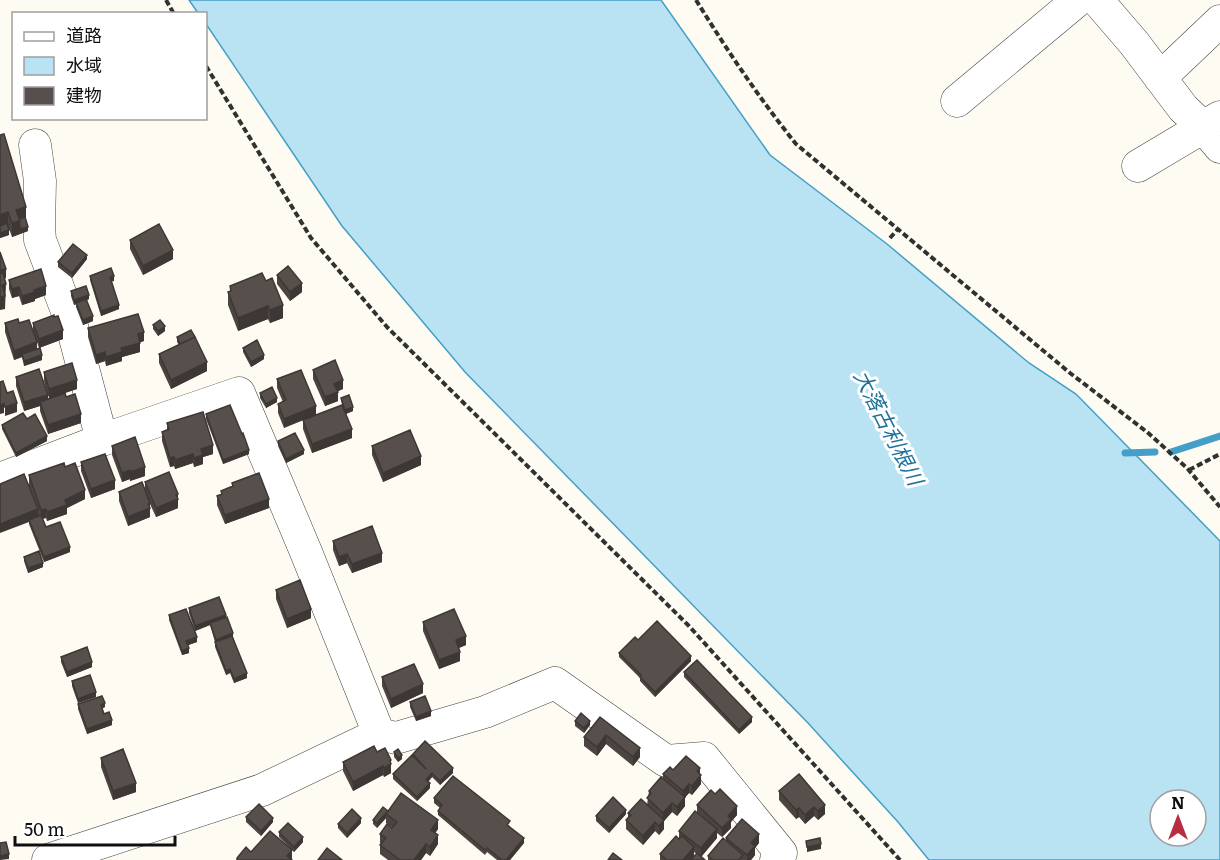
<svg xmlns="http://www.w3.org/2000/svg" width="1220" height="860" viewBox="0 0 1220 860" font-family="Literata,'Noto Sans JP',serif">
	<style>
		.water { fill: #b9e3f3; stroke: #439fc7; stroke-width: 1.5; fill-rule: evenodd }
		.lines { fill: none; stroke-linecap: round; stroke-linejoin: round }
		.stream { stroke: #439fc7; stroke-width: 7 }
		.minor-casing { stroke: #424242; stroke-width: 33 }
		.path { stroke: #313131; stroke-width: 4; stroke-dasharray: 6 3; stroke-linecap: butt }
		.minor { stroke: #fff; stroke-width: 32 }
		.wall { fill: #4b4441 }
		.shaded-wall { fill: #3d3735 }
		.building { fill: #574f4c; stroke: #3d3735; stroke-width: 1.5 }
		.labels { text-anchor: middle; stroke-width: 6; stroke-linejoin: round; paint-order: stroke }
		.water-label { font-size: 21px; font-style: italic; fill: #1e719c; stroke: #fff }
	</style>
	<rect width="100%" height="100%" fill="#fefbf2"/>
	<path class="water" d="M189 0H661L770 155 887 244 1029 363 1076 394 1220 541V860H929L898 822 808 723 465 372 342 226 206 24V14L198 13ZM1160 800H1196V836H1160Z"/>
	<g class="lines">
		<path class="stream" d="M1171 452 1220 436
			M1125 453 1155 452"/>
		<g class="minor-casing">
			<path id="minor" d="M1097 0 1134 43 1183 108 1204 128 1220 147
				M1160 78 1220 21
				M957 101 1078 0
				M35 145 40 181 39 227 40 240 70 319 102 440
				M1138 166 1220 117
				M0 479 102 440 239 393 306 552 379 734
				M48 860 262 790 379 734 396 738 485 712 555 683 666 761 704 758 781 853 776 860"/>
		</g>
		<path class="path" d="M166 0 174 14
			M696 0C727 50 759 98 796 144L1070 373 1147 432 1187 468 1220 507
			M206 66 311 238 387 327 689 626 900 860
			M890 238 898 229
			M1189 470 1220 454"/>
		<use href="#minor" class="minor"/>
	</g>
	<path class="wall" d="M0 135 26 220 28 231 20 234V231V234L12 237 8 226 9 235 0 238Z
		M130 240 173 259 143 275 130 249Z
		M87 259 72 278 58 267V262Z
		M262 273 283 318 270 323 268 319 238 331 228 305V292L230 291V286Z
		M277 275 302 292 290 301 277 284Z
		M90 276 114 281H111L119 309 101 316 90 280Z
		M9 280 46 295 35 299V301L22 305 19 296 12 298 9 289Z
		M71 291 89 299 87 300 93 321 83 325 76 307V304L74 305 71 296Z
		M5 323H19L33 331V323L63 339 39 348 37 342V349L42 360 24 366 22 357 14 360 5 332Z
		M153 325 165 331 158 336 153 329Z
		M88 328 144 341 140 342V352L122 357V361L106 366 105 361 96 364 88 337Z
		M177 337 207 371 171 389 159 363V354L179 345 177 342Z
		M243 348 264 359 251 367 243 352Z
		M313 370 343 389 337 391 338 401 325 406 313 379Z
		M44 372 77 389 65 393 81 423 48 434 40 411V406L24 411 16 386V377L48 399 49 398 44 381Z
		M277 379 316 406 284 428 278 413V404L283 402 277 388Z
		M260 393 277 402 266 408 260 398Z
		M341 398 353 411 346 414 352 438 312 453 303 429V420L342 405Z
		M206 414 249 454 223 464 206 419Z
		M27 419 47 441 16 457 2 429V425Z
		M167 423 213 454 203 457V464L194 467 193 463 175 469 174 466 170 467 162 441V432L167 430Z
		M278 441 304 454 286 463 278 446Z
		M112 446 145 476 130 481V479L122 482 112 455Z
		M372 446 421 465 383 482 372 455Z
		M81 462 115 489 91 498 81 471Z
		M65 467 85 499 67 508V514L47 521 46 518 42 519 46 527 70 552 44 562 29 524V475Z
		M145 482 178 503V508L156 517 150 504V517L128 526 119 501V492L145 489Z
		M232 483 269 508 225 524 217 505V496L221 495V491L232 487Z
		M333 541 382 562 352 573 347 563 339 566 333 550Z
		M24 557 43 567 28 573 24 561Z
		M276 590 311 618 287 628 276 599Z
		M189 608 226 617 247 678 234 683 230 673 226 675 215 647V642L210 625 195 631 189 613Z
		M169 615 197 642 188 645 189 653 182 655 169 620Z
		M423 622 466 645 459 648 460 661 439 669 423 631Z
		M638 640 691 661 655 697 640 681V678L619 657V653Z
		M61 657 92 667 67 677 61 662Z
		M684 672 752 722 739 734 684 677Z
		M382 677 423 693 391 708 382 686Z
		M72 681 96 697 78 703 72 686Z
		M410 702 431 716 416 721 410 707Z
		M78 704 105 707 102 708 104 714 112 725 87 734 78 709Z
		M600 717 640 757 633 766 606 744 597 756 584 746V737Z
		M575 721 590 725 584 733 575 726Z
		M374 746 391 773 384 777 383 775 353 791 343 771V762Z
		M394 752 402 759 398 762 394 757Z
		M413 754 453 773 440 785 432 777 428 782 430 788 417 801 393 779V774L413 756Z
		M101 758 136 792 113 800 101 767Z
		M673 770 700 774 701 784 692 795 689 793 685 797V806L677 816 672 812 664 821V829L659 835 655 831 643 845 626 829V820L628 817V813L647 805 649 791 663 779V774Z
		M799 774 825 814 818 820 814 816 805 824 799 817 796 819 779 800V791Z
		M434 798 510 826H509L524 843 510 860H497L487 852 485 855 438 815V811L440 808 434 803Z
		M697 805 737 815 731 822V828L722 837 717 833V838L701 857 694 852V856L691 860H660V854L679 839V831L697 813Z
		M388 811 438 829 435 833 438 844 430 856 426 853 421 860H388L380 854V845L381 843H380V834L393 828 386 823V818L377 828 373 824V820Z
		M626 814 609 833 596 821V816Z
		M246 817 273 822 261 836 246 822Z
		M361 823 347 838 338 828V824Z
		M279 832 303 842 294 852 279 837Z
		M726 838 759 843 755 848V855L751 860H708V856L726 840Z"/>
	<path class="shaded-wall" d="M26 207V220L20 222V234L12 237V223L16 210Z
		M8 212V226L0 228V215Z
		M28 227V231L20 234V229Z
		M9 230V235L0 238V233Z
		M173 250V259L143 275V266Z
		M87 255V259L72 278V273Z
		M6 269V278L0 279V270Z
		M114 276V281L110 282V277Z
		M302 283V292L290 301V292Z
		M6 284 5 309 0 310V297L2 285Z
		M46 286V295L35 299V301L22 305V296L34 290Z
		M19 287V296L12 298V289Z
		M89 295V299L74 305V300Z
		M119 305V309L101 316V311Z
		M283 305V318L270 323V310Z
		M268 306V319L238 331V318Z
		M93 316V321L83 325V320Z
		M165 326V331L158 336V331Z
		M63 330V339L39 348V339Z
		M144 332V341L138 343V334Z
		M37 342V351L22 354V357L14 360V351Z
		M140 343V352L122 357V361L106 366V357L121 348Z
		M105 352V361L96 364V355Z
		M42 355V360L24 366V361Z
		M264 355V359L251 367V362Z
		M207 362V371L171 389V380Z
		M77 380V389L49 398V389Z
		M343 380V389L334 393V384Z
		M338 392V401L325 406V397Z
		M48 395V404L40 402V406L24 411V402Z
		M277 398V402L266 408V404Z
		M17 403V412L5 416V407Z
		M4 404V413L0 414V405Z
		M316 406V415L284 428V419Z
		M353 407V411L345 414V410Z
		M81 414V423L48 434V425Z
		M352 429V438L312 453V444Z
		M47 436V441L16 457V453Z
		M213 445V454L203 457V464L194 467V458L201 449Z
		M249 450V454L223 464V460Z
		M304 450V454L286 463V459Z
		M193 454V463L175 469V460Z
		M421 456V465L383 482V473Z
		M174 457V466L170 467V458Z
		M145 467V476L130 481V472Z
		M130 470V479L122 482V473Z
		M115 480V489L91 498V489Z
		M85 490V499L67 508V514L47 521V512L65 500Z
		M178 494V508L156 517V508Z
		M269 499V508L225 524V515Z
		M150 503V517L128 526V517Z
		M38 509V518L29 520V522L0 533V524Z
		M46 509V518L41 519V510Z
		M70 547V552L44 562V557Z
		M382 553V562L352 573V564Z
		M347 554V563L339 566V557Z
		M43 563V567L28 573V568Z
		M311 609V618L287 628V619Z
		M226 615V619L210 623V625L195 631V626Z
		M233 633V638L216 645V640Z
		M466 636V645L456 649V640Z
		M197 637V642L186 646V641Z
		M189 648V653L182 655V651Z
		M460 652V661L439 669V660Z
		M691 656V661L655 697V692Z
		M92 662V667L67 677V672Z
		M230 669V673L226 675V671Z
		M247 673V678L234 683V679Z
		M423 684V693L391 708V699Z
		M96 692V697L78 703V699Z
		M105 703V707L101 709V705Z
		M431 711V716L416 721V717Z
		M752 717V722L739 734V730Z
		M112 720V725L87 734V729Z
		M590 721V725L584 733V728Z
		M606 735V744L597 756V747Z
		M640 748V757L633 766V757Z
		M402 755V759L398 762V758Z
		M391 760V773L384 777V768L390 761Z
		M383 766V775L353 791V782Z
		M453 768V773L440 785V781Z
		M700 768V777L701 775V784L692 795V786L697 771Z
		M432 773V777L426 784V780Z
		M136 783V792L113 800V791Z
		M430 783V788L417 801V797Z
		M689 784V793L683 800V791Z
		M685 797V806L677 816V807Z
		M672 803V812L664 821V829L659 835V826L663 820V813Z
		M825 805V814L818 820V811Z
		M737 806V815L731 822V828L722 837V828L728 816Z
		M814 807V816L805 824V815Z
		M799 808V817L796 819V810Z
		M626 810V814L609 833V828Z
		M386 814V818L377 828V823Z
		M273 818V822L261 836V831Z
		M361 818V823L347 838V833Z
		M438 820V829L431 839V830Z
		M655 822V831L643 845V836Z
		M717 829V838L701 857V848Z
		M759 834V843L755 848V855L751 860H747V855L751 843Z
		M438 835V844L430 856V847Z
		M303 837V842L294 852V847Z
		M524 838V843L510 860H506Z
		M426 844V853L421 860H414Z
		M821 844V849L807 852V847Z
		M694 847V856L691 860H683Z
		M292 850V859L291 860 287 856Z
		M9 854V859L0 860V856Z"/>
	<path class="building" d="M4 134 26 207 16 210 20 221 12 223 8 212 0 215V135Z
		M25 217 28 227 20 229 19 219Z
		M7 223 9 230 0 233V226Z
		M159 224 173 250 143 266 130 240Z
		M73 244 87 255 72 273 58 262Z
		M0 252 6 269 0 270Z
		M288 266 302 283 290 292 277 275Z
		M111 268 114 276 110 277 119 305 101 311 90 276Z
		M41 269 46 286 34 290 35 292 22 296 19 287 12 289 9 280Z
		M3 273 6 284 2 285 5 296 0 297V274Z
		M262 273 266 281 272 278 283 305 270 310 268 306 238 318 228 292 231 291 230 286Z
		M86 286 89 295 74 300 71 291Z
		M86 299 93 316 83 320 76 303Z
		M138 314 144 332 138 334 140 343 121 348 122 352 106 357 105 352 96 355 88 328Z
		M54 315V317L58 316 63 330 39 339 33 323Z
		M18 319 19 323 29 320 37 342 14 351 5 323Z
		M160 320 165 326 158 331 153 325Z
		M191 330 195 337 180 344 177 337Z
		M195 337 207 362 171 380 159 354Z
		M257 340 264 355 251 362 243 348Z
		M40 348 42 355 24 361 22 354Z
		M335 360 343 380 334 384 338 392 325 397 313 370Z
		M72 363 77 380 49 389 44 372Z
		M39 369 48 395 24 402 16 377Z
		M301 370 316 406 284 419 278 404 286 400 277 379Z
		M3 381 7 393 13 391 17 403 5 407 4 404 0 405V382Z
		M272 387 277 398 266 404 260 393Z
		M65 393 66 397 75 394 81 414 48 425 40 402Z
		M349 395 353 407 345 410 341 398Z
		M230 405 242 434 243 433 249 450 223 460 206 414Z
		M342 405 352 429 312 444 303 420Z
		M203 412 213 445 201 449 203 455 194 458 193 454 175 460 174 457 170 458 162 432 169 429 167 423Z
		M23 413 27 419 35 414 47 436 16 453 2 425Z
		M410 430 421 456 383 473 372 446Z
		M295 433 304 450 286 459 278 441Z
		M135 437 145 467 130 472V470L122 473 112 446Z
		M105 454 115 480 91 489 81 462Z
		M64 463 65 467 75 463 85 490 65 500 67 505 47 512 46 509 41 510 29 475Z
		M169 472 178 494 176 495 178 499 156 508 145 482Z
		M259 473 269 499 225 515 217 496 222 494 221 491 233 486 232 483Z
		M24 474 38 509 0 524V484Z
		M142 482 150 503 148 504 150 508 128 517 119 492Z
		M41 515 46 527 60 522 70 547 44 557 29 520Z
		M372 526 382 553 352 564 347 554 339 557 333 541Z
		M39 551 43 563 28 568 24 557Z
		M300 580 311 609 287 619 276 590Z
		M219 597 226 615 195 626 189 608Z
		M186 609 197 637 186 641 189 648 182 651 169 615Z
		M454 609 466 636 456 640 460 652 439 660 423 622Z
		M227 617 233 633 216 640 210 623Z
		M657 621 691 656 655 692 640 677 641 675 619 653 635 637 638 640Z
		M232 636 247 673 234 679 230 669 226 671 215 642Z
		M87 647 92 662 67 672 61 657Z
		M697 660 752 717 739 730 684 672Z
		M414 664 423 684 391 699 382 677Z
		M90 675 96 692 78 699 72 681Z
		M102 696 105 703 101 705 104 714 109 712 112 720 87 729 78 704Z
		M425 696 431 711 416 717 410 702Z
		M581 713 590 721 584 728 575 721Z
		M600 717 640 748 633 757 606 735 597 747 584 737Z
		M425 741 453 768 440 781 432 773 426 780 430 783 417 797 393 774 412 755 426 769 413 754Z
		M374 746 377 752 385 748 391 760 390 761 391 764 384 768 383 766 353 782 343 762Z
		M123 749 136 783 113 791 101 758Z
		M398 749 402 755 398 758 394 752Z
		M686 756 700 768 697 771 701 775 692 786 689 784 683 791 663 774 670 767 673 770Z
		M799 774 825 805 818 811 814 807 805 815 799 808 796 810 779 791Z
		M453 776 510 821 507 825 524 838 506 860H502L487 848 485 850 438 811 442 805 434 798Z
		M661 777 685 797 677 807 672 803 663 813 647 798 651 793 649 791Z
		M720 789 737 806 728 816 731 819 722 828 697 805 711 790 715 794Z
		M401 793 438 820 431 830 438 835 430 847 426 844 414 860H400L380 845 386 838 380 834 387 824 392 828 397 822 386 814Z
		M613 797 626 810 609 828 596 816Z
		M641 799 664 820 659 826 655 822 643 836 626 820 631 815 628 813Z
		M259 804 273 818 261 831 246 817Z
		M383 807 388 811 377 823 373 820Z
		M352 809 361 818 347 833 338 824Z
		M695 811 717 829 701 848 679 831Z
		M742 819 759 834 751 843 755 846 747 855 726 838Z
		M288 823 303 837 294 847 279 832Z
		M270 831 292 850 287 856 292 860H237V858L246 847 251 852Z
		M676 836 679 839 682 836 694 847 683 860H667L660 854Z
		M723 838 743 855 739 860H713L708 856Z
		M820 838 821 844 807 847 806 841Z
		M6 842 9 854 0 856V843Z
		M327 848 342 860H318Z
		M613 853 622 860H608Z
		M697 853 705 860H691Z"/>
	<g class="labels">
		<g class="water-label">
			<text transform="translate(888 428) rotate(63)" y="7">大落古利根川</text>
		</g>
	</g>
	<rect x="12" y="12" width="195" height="108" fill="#ffffff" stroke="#9f9f9f" stroke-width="1.5"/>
	<rect x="24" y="32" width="30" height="9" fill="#ffffff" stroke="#9f9f9f" stroke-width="1.5"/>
	<text x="66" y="42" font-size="18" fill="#0f0f0f">道路</text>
	<rect x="24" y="57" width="30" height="18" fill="#b9e3f3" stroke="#9f9f9f" stroke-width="1.5"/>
	<text x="66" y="72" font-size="18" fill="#0f0f0f">水域</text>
	<rect x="24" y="87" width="30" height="18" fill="#574f4c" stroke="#9f9f9f" stroke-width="1.5"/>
	<text x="66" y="102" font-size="18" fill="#0f0f0f">建物</text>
	<g transform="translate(1178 818)"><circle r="28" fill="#ffffff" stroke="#9f9f9f" stroke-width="1.5"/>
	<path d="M0-4.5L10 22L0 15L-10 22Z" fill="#b92d42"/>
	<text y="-9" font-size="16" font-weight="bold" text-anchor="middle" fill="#0f0f0f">N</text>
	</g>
	<path d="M15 836v9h160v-9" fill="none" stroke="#0f0f0f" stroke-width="3"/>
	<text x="24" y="836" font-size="18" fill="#0f0f0f" stroke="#ffffff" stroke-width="4.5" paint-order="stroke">50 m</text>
</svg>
